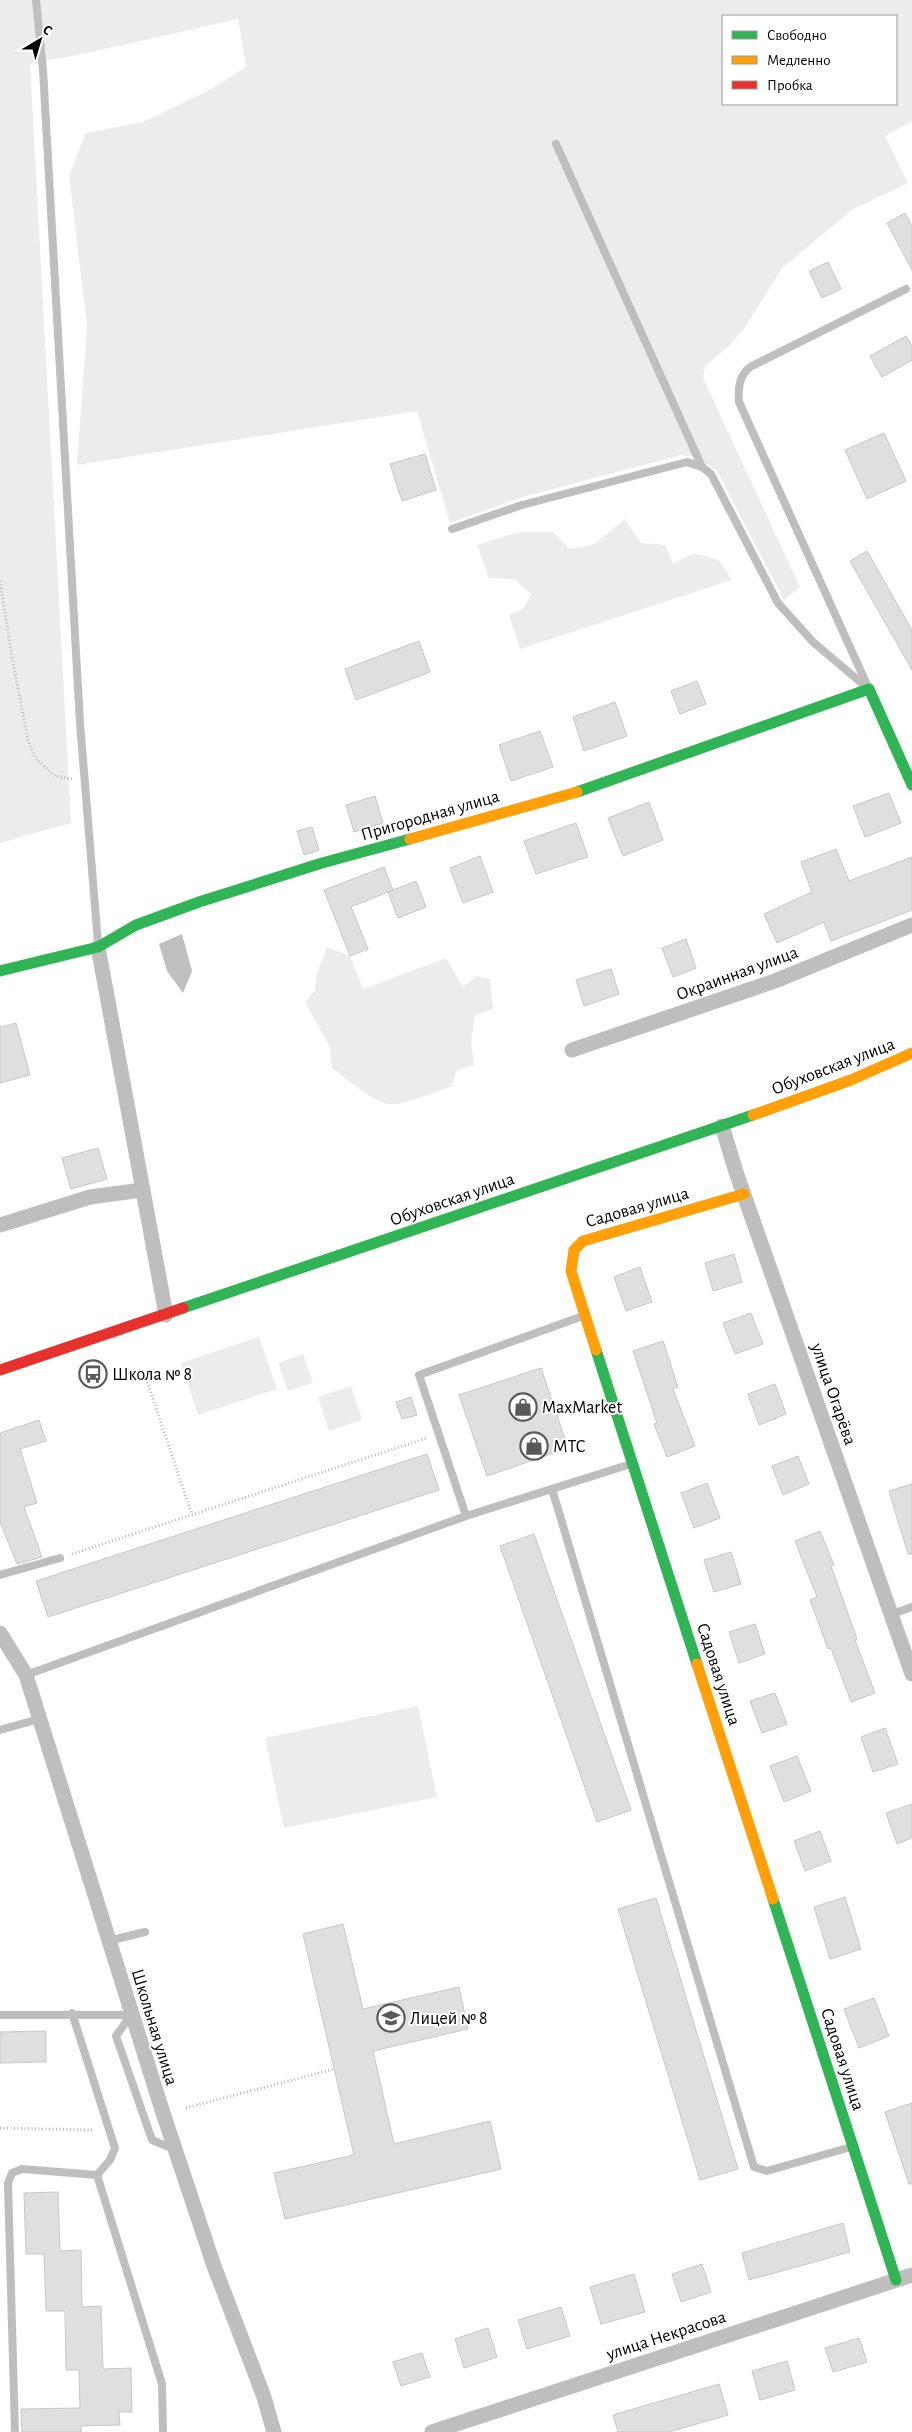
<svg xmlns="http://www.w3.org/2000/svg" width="912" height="2432" viewBox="0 0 912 2432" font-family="'Alegreya Sans',sans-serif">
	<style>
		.green { fill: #ececec; fill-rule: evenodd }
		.water { fill: #bfbfbf }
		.building { fill: #dfdfdf; stroke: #c7c7c7 }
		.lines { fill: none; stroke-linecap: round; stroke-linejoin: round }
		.path { stroke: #b9b9b9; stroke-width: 3; stroke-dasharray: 1 2.5; stroke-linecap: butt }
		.lane { stroke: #bebebe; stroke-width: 8 }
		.street { stroke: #bebebe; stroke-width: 15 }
		.fast { stroke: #30b455; stroke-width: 11 }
		.slow { stroke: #ff9f0a; stroke-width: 11 }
		.jam { stroke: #e5322d; stroke-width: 11 }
		.labels { text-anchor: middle; stroke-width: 4; stroke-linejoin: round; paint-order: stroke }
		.street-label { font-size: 18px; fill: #000; stroke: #fff }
		.poi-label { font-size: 18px; fill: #000; stroke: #fff; text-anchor: start }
	</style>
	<rect width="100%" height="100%" fill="#fff"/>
	<path class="green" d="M0 0H912V121L885 136 908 183 852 210 782 268 744 329 729 346 705 366 703 378 800 587 784 600 717 471 695 456 681 455 523 497 450 523 417 411 77 465 87 326 69 175 86 133 143 122 208 91 246 67 238 19 78 55 30 63 71 823 0 843ZM723 16H896V104H723Z
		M625 519 641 543 665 545 673 563 695 553 719 560 732 580 520 649 509 615 523 609 531 594 514 579 489 578 477 545 519 532H553L569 549 593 545Z
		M327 947 350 956 363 989 446 958 463 987 477 976 490 979 493 1009 475 1015 471 1041 474 1065 456 1071 452 1086C438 1091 402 1106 388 1104 374 1102 344 1077 332 1068L330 1047 305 1002 315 990 317 973Z
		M259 1337 277 1389 198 1415 181 1363Z
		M303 1354 313 1383 288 1391 278 1363Z
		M351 1386 362 1420 329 1431 318 1397Z
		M418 1706 437 1797 284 1828 265 1738Z"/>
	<path class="water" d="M182 934 192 971 183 993 167 971 159 944Z"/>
	<path class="building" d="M905 213 912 226V270L887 223Z
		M828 262 841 289 822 298 809 271Z
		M906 336 912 346V360L882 377 870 356Z
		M884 433 906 481 867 499 845 450Z
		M425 454 436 490 402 501 390 464Z
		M867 551 912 630V670L850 561Z
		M419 641 430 672 356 700 345 669Z
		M697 681 706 704 680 714 671 691Z
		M615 702 627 736 584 751 573 717Z
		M540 731 553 767 511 781 499 745Z
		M889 793 901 823 865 837 853 806Z
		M375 796 383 823 354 832 346 805Z
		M649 802 663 840 623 856 608 818Z
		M576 823 588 857 536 874 524 841Z
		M312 827 319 850 304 855 297 831Z
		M836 849 849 881 912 857V910L831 941 824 922 777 943 764 914 812 892 801 862Z
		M480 856 493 892 463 903 450 868Z
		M384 867 393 890 351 907 368 949 350 956 324 890Z
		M416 881 426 907 398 918 388 892Z
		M686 939 696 968 673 977 662 948Z
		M611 969 619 994 584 1006 576 980Z
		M16 1023 30 1075 0 1083V1027Z
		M98 1148 107 1179 71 1189 62 1158Z
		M734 1254 742 1282 713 1291 705 1263Z
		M640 1267 652 1302 626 1311 614 1277Z
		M751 1313 763 1344 735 1354 723 1323Z
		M663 1341 678 1387 673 1389 695 1446 667 1457 654 1424 657 1423 633 1351Z
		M541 1368 568 1448 487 1476 459 1395Z
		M775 1384 786 1414 759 1425 748 1394Z
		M411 1397 417 1415 402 1419 396 1402Z
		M39 1420 46 1441 20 1449 37 1503 24 1507 42 1557 17 1564 0 1522V1433Z
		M427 1454 439 1490 48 1617 36 1581Z
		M798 1456 809 1484 783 1495 772 1466Z
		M707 1483 720 1518 694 1528 681 1493Z
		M912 1484V1554H908L889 1491Z
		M820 1531 834 1565 831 1566 857 1639 855 1640 875 1693 851 1702 831 1648 828 1649 810 1600 817 1597 795 1541Z
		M534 1534 631 1810 597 1822 500 1546Z
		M731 1552 741 1584 714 1592 704 1560Z
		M755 1624 765 1654 739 1663 729 1632Z
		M775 1693 787 1724 762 1733 750 1701Z
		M885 1728 898 1764 873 1772 861 1737Z
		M797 1756 811 1791 784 1802 770 1766Z
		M912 1804V1838L897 1844 886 1813Z
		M820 1831 831 1861 805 1871 794 1841Z
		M845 1897 861 1949 830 1959 814 1907Z
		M656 1898 738 2169 700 2180 618 1909Z
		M343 1924 363 2009 459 1987 468 2029 373 2051 394 2144 490 2121 501 2169 285 2219 274 2173 354 2155 303 1934Z
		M874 1998 889 2036 859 2048 844 2009Z
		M46 2031V2062L0 2063V2032Z
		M912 2103V2184H909L885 2112Z
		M58 2192 60 2251 81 2250 82 2307 101 2306 103 2369 131 2368 132 2412H119L120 2425 81 2426V2432H22L21 2409 80 2408 79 2370H66L65 2311H46L44 2254H26L24 2193Z
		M843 2223 850 2252 749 2280 742 2253Z
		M702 2264 711 2292 681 2302 672 2274Z
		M634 2274 645 2312 601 2324 590 2287Z
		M561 2307 570 2336 527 2349 518 2320Z
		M488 2328 497 2357 464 2368 455 2339Z
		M859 2338 867 2362 833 2372 825 2348Z
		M422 2353 430 2377 401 2386 393 2362Z
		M787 2361 795 2390 760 2400 752 2371Z
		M719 2384 728 2415 669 2432H618L613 2415Z"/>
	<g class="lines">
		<path class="path" d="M0 581 12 657 28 740 35 758 55 776 72 779
			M144 1372 192 1515
			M72 1554 427 1438
			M186 2108 334 2069
			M0 2128 93 2130"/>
		<path class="lane" d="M36 0 43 70 80 723 98 943
			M556 144 702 467
			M452 529 522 505 687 462 702 467 711 474 778 603 813 642 865 686
			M868 687 739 402C738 388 739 376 750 367L906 289
			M552 1489 754 2167 767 2171 851 2147
			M466 1516 419 1375 583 1316
			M0 1575 60 1558
			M892 1614 912 1607
			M26 1675 466 1516 631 1464
			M0 1730 39 1719
			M108 1941 145 1932
			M72 2013 115 2148 110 2160 97 2175
			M0 2015H131
			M131 2015 116 2036 152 2140 174 2149
			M15 2432 8 2183 12 2173 22 2169 97 2175 162 2384 163 2432"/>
		<path class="street" d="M98 947 166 1315
			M572 1050 775 981 912 925
			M722 1126 736 1172 912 1674
			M0 1225 90 1197 142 1190
			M0 1633 26 1675 163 2113 214 2266 264 2397 274 2432
			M432 2432 912 2275"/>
		<path class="fast" d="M577 792 869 689 912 785
			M0 971 98 947 136 925 199 902 322 863 410 839
			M183 1308 753 1115
			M596 1350 697 1664
			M773 1899 896 2280"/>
		<path class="slow" d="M410 839 577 792
			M753 1115 851 1080 912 1053
			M596 1350 571 1271 574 1250 583 1241 744 1194
			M697 1664 773 1899"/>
		<path class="jam" d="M0 1370 183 1308"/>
	</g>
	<defs>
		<g id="bus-ring" transform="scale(1.4375)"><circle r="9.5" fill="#fff" stroke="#595959" stroke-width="1.5"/><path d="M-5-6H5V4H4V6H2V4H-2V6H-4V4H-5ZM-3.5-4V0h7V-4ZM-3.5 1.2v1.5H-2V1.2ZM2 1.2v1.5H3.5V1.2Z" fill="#595959"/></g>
		<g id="shop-ring" transform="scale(1.4375)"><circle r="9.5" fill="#fff" stroke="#595959" stroke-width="1.5"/><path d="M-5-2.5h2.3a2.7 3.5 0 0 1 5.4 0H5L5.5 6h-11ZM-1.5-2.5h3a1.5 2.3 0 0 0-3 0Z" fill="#595959"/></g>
		<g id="school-ring" transform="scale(1.4375)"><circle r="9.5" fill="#fff" stroke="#595959" stroke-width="1.5"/><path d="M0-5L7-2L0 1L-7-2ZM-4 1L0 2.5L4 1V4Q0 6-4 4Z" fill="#595959"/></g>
	</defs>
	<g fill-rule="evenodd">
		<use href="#bus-ring" x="93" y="1374"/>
		<use href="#shop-ring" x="523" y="1407"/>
		<use href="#shop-ring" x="534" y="1446"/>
		<use href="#school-ring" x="391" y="2018"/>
	</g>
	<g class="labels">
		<g class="street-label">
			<text transform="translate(430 815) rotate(-16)" y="6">Пригородная улица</text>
			<text transform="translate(737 973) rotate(-20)" y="6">Окраинная улица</text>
			<text transform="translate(833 1066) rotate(-21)" y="6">Обуховская улица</text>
			<text transform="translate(452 1199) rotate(-19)" y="6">Обуховская улица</text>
			<text transform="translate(637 1207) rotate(-16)" y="6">Садовая улица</text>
			<text transform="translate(834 1394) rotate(71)" y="6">улица Огарёва</text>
			<text transform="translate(719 1674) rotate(72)" y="6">Садовая улица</text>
			<text transform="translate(155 2027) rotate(73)" y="6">Школьная улица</text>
			<text transform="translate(843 2059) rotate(72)" y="6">Садовая улица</text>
			<text transform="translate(666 2335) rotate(-18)" y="6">улица Некрасова</text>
		</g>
		<g class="poi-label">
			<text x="112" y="1380">Школа № 8</text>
			<text x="542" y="1413">MaxMarket</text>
			<text x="553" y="1452">МТС</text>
			<text x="410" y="2024">Лицей № 8</text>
		</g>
	</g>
	<rect x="722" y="15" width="175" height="90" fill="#ffffff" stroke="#999999"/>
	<rect x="732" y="31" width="25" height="8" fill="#30b455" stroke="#999999"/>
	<text x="767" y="40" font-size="15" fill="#000000">Свободно</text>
	<rect x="732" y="56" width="25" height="8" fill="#ff9f0a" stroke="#999999"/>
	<text x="767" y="65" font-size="15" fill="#000000">Медленно</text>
	<rect x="732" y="81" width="25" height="8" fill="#e5322d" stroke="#999999"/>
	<text x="767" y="90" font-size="15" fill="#000000">Пробка</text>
	<g transform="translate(40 40) rotate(38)" stroke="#ffffff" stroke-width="4" paint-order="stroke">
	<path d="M0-4L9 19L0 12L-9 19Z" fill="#000000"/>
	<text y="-8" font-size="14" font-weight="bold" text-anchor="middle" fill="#000000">С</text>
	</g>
</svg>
